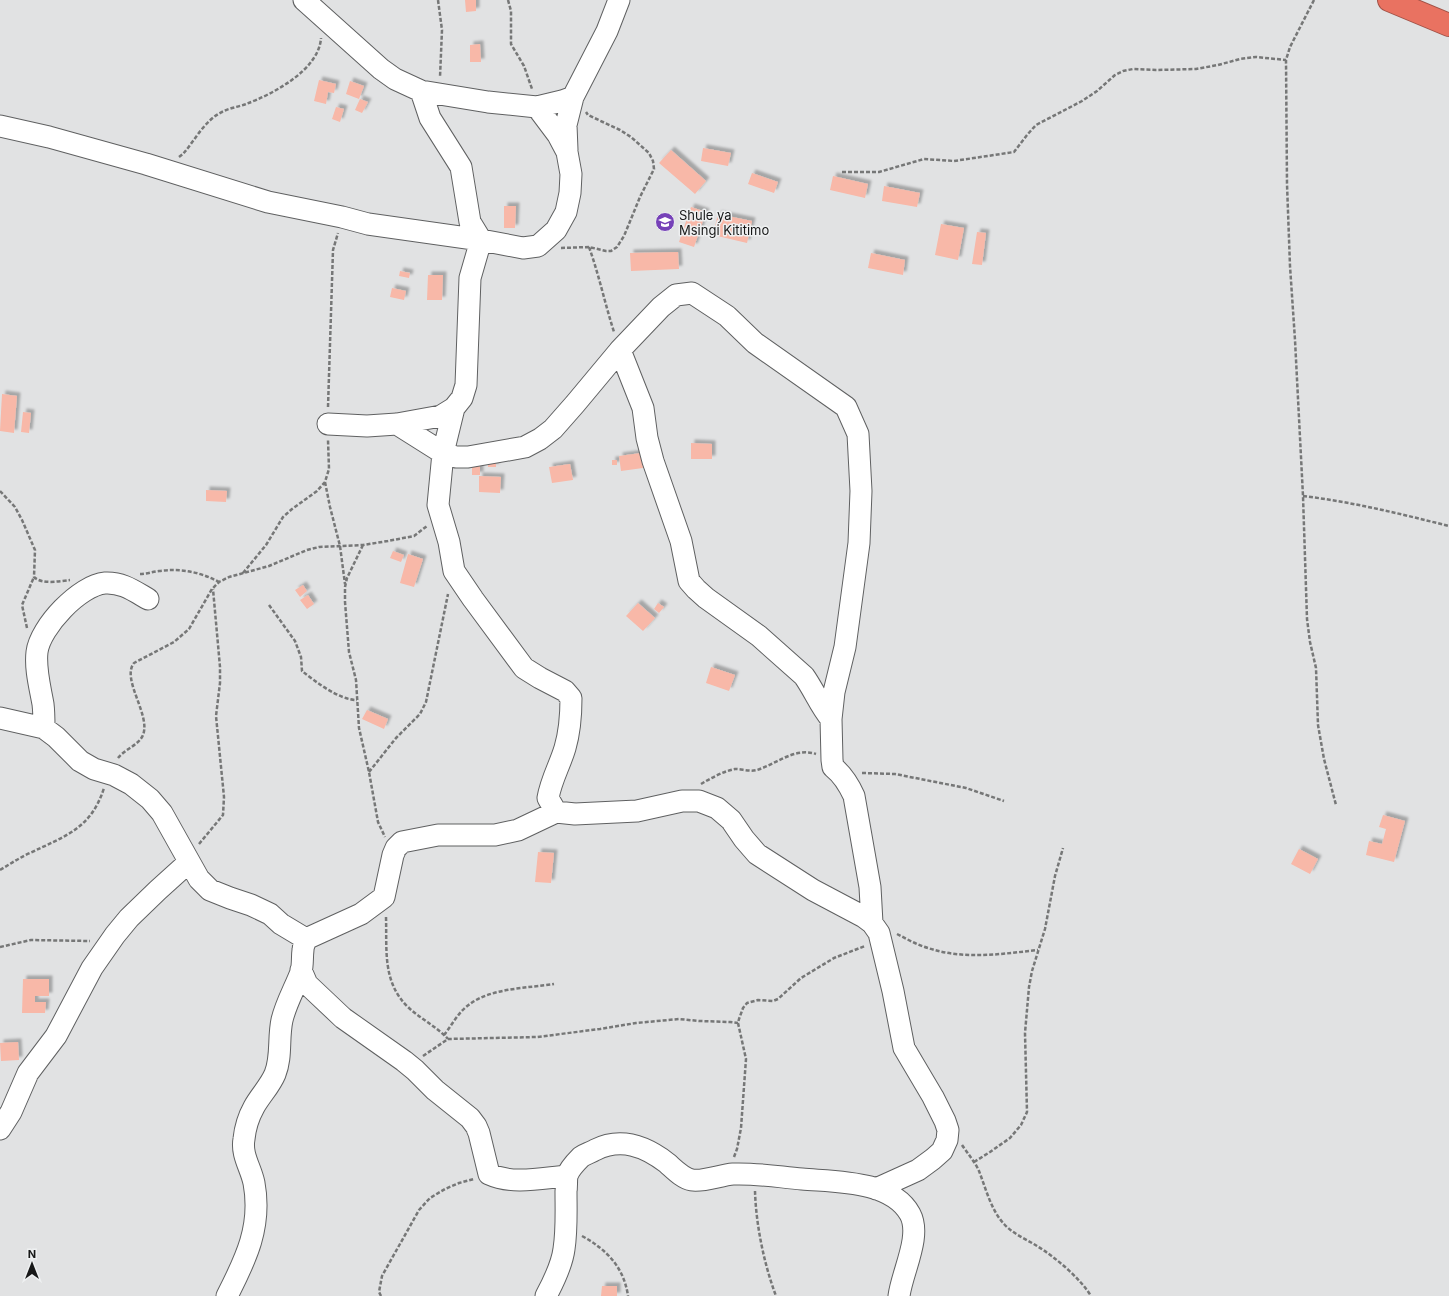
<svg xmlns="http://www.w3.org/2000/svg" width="1449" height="1296" viewBox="0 0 1449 1296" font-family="Inter,sans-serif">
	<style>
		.building { fill: #f8b8a8; filter: url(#shadow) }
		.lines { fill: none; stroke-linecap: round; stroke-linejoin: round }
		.minor-casing { stroke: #5f6061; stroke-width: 23 }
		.highway-casing { stroke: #a05247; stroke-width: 24 }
		.path { stroke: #767777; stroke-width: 2.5; stroke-dasharray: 4 2; stroke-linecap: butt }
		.minor { stroke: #fff; stroke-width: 21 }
		.highway { stroke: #e97261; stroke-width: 22 }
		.labels { text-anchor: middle; stroke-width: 3; stroke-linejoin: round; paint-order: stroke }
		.poi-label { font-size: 13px; fill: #171818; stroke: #eef0f1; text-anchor: start }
	</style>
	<defs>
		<filter id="shadow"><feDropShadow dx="3.5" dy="-3.5" stdDeviation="1" flood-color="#0004"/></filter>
	</defs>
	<rect width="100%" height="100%" fill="#e1e2e3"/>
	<path class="building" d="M465 0H476V11L466 12Z
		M480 44 481 62H470V45Z
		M319 80 336 84 334 93 328 92 326 104 314 101Z
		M350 81 364 86 359 99 346 94Z
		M360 99 368 102 362 113 355 110Z
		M336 107 344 109 340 122 332 119Z
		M703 148 731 153 728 166 701 161Z
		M671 150 706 181 695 194 659 163Z
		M752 173 778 182 774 193 748 184Z
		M833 176 868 184 865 198 830 190Z
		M884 186 920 193 917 207 882 201Z
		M504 206H516L515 228H504Z
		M691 207 706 212 694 247 679 242Z
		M718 214 752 221 747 243 713 235Z
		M941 224 964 228 958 260 935 255Z
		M977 232 986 233 982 265 972 264Z
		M678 252 679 269 631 271 630 253Z
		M871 253 905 260 903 275 868 268Z
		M400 271 410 273 409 278 399 276Z
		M428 275H443L442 300H427Z
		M392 288 406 291 404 300 390 297Z
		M2 394 17 396 14 433 0 431Z
		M23 412 31 413 29 433 21 432Z
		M691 443 712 444V459H691Z
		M641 453 643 468 621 471 619 456Z
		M612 460H617V465H612Z
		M488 462H496V467H488Z
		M570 464 573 480 552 483 549 467Z
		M472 465H480V475H472Z
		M479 476 501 477 500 493 479 492Z
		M206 490 227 491 226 502 206 501Z
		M393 551 404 555 401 562 390 558Z
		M408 554 423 559 414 587 400 583Z
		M303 585 307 591 300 597 295 590Z
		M308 595 314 604 307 609 300 600Z
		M638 603 655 618 643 631 626 616Z
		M658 603 664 607 659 613 654 609Z
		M711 667 735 675 729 691 706 683Z
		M367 710 388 719 384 729 362 719Z
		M1383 815 1405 821 1394 862 1366 855 1369 841 1382 844 1386 829 1379 827Z
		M1299 849 1318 859 1310 874 1291 864Z
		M538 852 554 853 551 883 535 882Z
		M23 979H49V996H35V1002H46L45 1013H22Z
		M18 1042 19 1060 1 1061 0 1043Z
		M602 1286H617V1296H601Z"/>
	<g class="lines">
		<g class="minor-casing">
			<path id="minor" d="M304 0 381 69 395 79 421 91 488 102 537 107 562 101 573 97 607 31 619 0
				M0 126 49 137 146 164 268 202 342 217 368 224 481 240 523 248 538 246 556 230 566 212 570 193 571 174 567 152 558 135 537 107
				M567 150 566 125 573 97
				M620 350 643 408 647 438 653 461 681 541 689 581 696 589 706 598 759 636 804 676C814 690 820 706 831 719
				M454 408 443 453 438 505 449 542 454 571 473 599 524 668 540 678 565 691 571 698C571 714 570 731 565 748 560 765 551 780 548 798L556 812
				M328 424 367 426 397 424 441 416 454 408 462 398 466 385 470 278 481 240 470 222 461 167 430 118 421 91
				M397 424 443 453 456 457H468L525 447 540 439 553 429 575 404 620 350 661 307 676 295 692 293 727 316 755 343 846 407 858 434 861 491 859 543 845 647 834 692 831 719 832 760 833 767C843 775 849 785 854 796L870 887 872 923
				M0 718 44 728 56 737 80 761 94 769 114 775 131 784 150 799 162 813 199 879 210 890 230 898 251 905 270 914 281 924 306 939C305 943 303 946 303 950 302 957 303 965 301 972 295 988 286 1003 282 1020 278 1038 282 1057 275 1074 270 1086 260 1096 254 1107 249 1116 245 1129 244 1139 241 1155 251 1168 254 1183 262 1226 246 1259 227 1296
				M44 728C44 720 44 712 43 704 40 687 35 669 37 652 40 627 80 585 105 583 122 582 134 591 148 599
				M306 939 361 914 384 897 393 855 396 848 402 842 438 835H495L518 830 556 812 575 814 637 811 682 801H699L717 808 731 820 744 839 757 854 813 890 864 917 872 923 879 933 893 991 904 1048 933 1097 945 1121 948 1130 947 1140 942 1151 933 1159 918 1170 876 1189
				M301 970 307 984 343 1018 404 1061 415 1070 435 1090 470 1118 476 1126 479 1133 489 1174C513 1185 542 1178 567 1176
				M0 1129 11 1112 28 1073 56 1036 92 968 115 935 129 918 158 890 189 862
				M546 1296C554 1281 562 1265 564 1249 567 1230 566 1211 566 1191 567 1187 566 1181 567 1176 569 1169 576 1162 581 1157 585 1154 590 1153 595 1150 621 1137 645 1146 667 1163 674 1169 682 1178 692 1180 703 1182 721 1175 733 1174 757 1173 779 1177 802 1179 835 1182 891 1180 910 1214 922 1236 902 1272 899 1296"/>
		</g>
		<g class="highway-casing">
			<path id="highway" d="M1389 0 1449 25"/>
		</g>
		<path class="path" d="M438 0 442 30 440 77
			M508 0 511 11V44L524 66 532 89
			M1314 0 1290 47 1286 60 1287 184 1290 266 1295 340 1303 496 1307 619 1310 642 1316 668 1318 725 1324 759 1336 805
			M179 157 183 154C195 140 205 120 222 112 229 108 238 107 246 104 273 94 319 70 321 38
			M842 172H879L924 159 954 161 1014 152 1027 135 1036 125 1082 101 1097 91 1115 75 1123 71 1133 69 1156 70 1196 69 1218 65 1240 59 1256 57 1286 60
			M589 247C599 275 605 304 614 332
			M561 248 589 247 606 251H611L617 247 624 236 640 197 654 169 653 161 649 153 631 137 620 130 588 115 586 112
			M328 407 333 250 338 233
			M325 482 330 507 340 546 345 584
			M0 491 15 507 22 520 35 550 34 577C42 585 60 581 70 580
			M1303 496C1353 502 1401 514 1449 526
			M363 545 347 578 345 587V602L349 652 356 680 359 728 369 772 378 822 385 837
			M243 573 266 545 283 517 292 509 317 491 325 482 329 469 328 440
			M140 574C146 574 152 572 159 571 181 568 200 572 219 582
			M269 605 295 641 301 657 302 671C316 682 339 700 357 700
			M27 628 22 605 34 577
			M118 758C125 749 139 745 143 735 151 715 121 679 134 663L174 642 189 629 212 589 219 582 229 577 269 566 307 550 319 547 363 545 388 541 414 536 427 526
			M369 772 396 738 420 714 426 702 448 594
			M862 773 895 774 966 788 1004 801
			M701 784C711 778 724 771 735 769 742 769 750 772 757 770 776 764 795 747 816 754
			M199 844 223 815 224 797 216 716 220 683V667L213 589
			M0 870C10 864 19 858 30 853 65 836 91 829 104 788
			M386 917C387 950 382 983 409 1008 421 1019 437 1027 448 1039
			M897 934C907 939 917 945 928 948 964 960 1001 954 1038 950
			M0 947 31 940 90 941
			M444 1035C452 1025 459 1011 470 1004 491 988 529 988 554 984
			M423 1056 448 1039 537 1037 600 1029 636 1023 679 1019 699 1021 730 1022 738 1023
			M962 1145C968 1154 975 1162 979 1171 986 1189 991 1210 1004 1224 1013 1234 1026 1239 1037 1246 1055 1257 1080 1278 1091 1296
			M734 1157 737 1149 741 1128 746 1059 738 1023 739 1019 743 1008 747 1003 758 1000 773 1001 778 999 801 978 834 958 865 946
			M974 1162 990 1152 1010 1138 1021 1125 1027 1112 1025 1033 1029 987 1032 971 1045 929 1055 876 1063 848
			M755 1191C756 1225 764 1264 776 1296
			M582 1236C606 1249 624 1267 628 1296
			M381 1296 379 1292 382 1276 419 1210 430 1198 445 1189 459 1183 474 1179"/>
		<use href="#minor" class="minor"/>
		<use href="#highway" class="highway"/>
	</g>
	<defs>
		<g id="school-disc" transform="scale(1)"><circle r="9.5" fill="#7641b8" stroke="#eef0f1"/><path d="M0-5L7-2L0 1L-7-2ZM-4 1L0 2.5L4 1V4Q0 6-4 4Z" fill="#fff"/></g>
	</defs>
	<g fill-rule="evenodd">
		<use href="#school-disc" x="665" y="222"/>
	</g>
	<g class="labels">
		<g class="poi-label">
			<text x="679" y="220">Shule ya<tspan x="679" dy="15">Msingi Kititimo</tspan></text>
		</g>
	</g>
	<g transform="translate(32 1264)" stroke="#eef0f1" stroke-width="3" paint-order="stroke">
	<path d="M0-3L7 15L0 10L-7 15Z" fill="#171818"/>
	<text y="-6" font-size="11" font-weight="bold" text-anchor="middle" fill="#171818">N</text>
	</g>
</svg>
